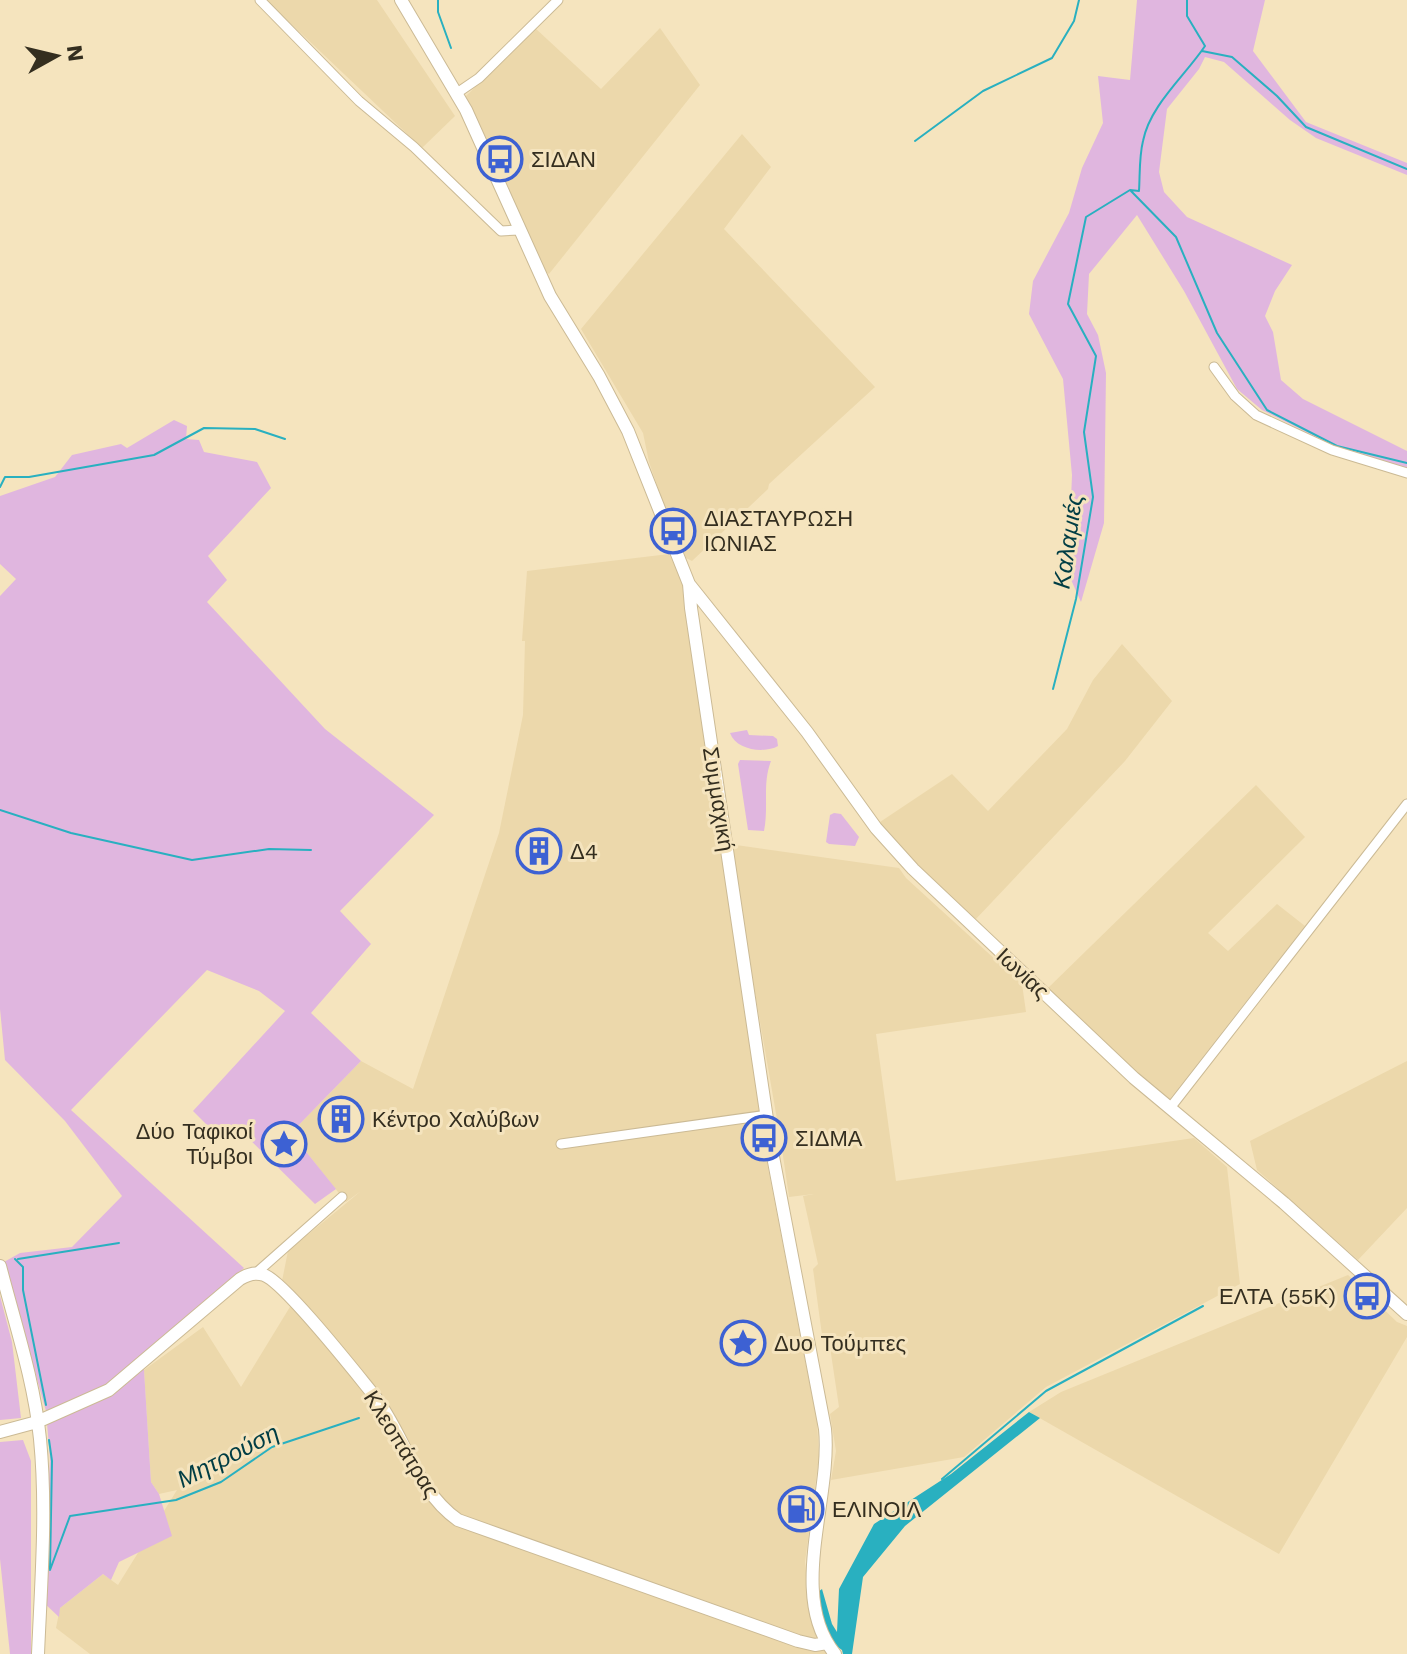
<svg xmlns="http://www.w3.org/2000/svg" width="1407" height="1654" viewBox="0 0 1407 1654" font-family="'Work Sans',sans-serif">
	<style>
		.built { fill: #ecd8ab }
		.green { fill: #e0b6df }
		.water { fill: #29b0c0 }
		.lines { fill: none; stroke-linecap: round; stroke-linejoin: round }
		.stream { stroke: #29b0c0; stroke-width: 2 }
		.street-casing { stroke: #cbba95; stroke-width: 11 }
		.secondary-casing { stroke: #cbba95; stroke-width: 14 }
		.street { stroke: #fff; stroke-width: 9 }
		.secondary { stroke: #fff; stroke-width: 12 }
		.labels { text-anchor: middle; stroke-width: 6; stroke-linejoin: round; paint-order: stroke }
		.poi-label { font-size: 22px; fill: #342e1f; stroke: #f5e4be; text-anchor: start }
		.street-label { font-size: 22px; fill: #342e1f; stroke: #f5e4be }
		.water-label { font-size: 24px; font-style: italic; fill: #003d44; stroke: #f5e4be }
	</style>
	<rect width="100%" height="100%" fill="#f5e4be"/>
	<path class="built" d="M266 0H377L455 116 422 148Z
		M535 28 601 89 660 28 700 85 549 274 546 272 465 97Z
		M742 134 771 167 724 229 875 387 769 484 768 489 692 561 686 558 679 538 681 532 674 517 667 514 649 462 643 433 581 329Z
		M669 554 684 584 767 1163 817 1422 819 1457 805 1562 812 1623 822 1647 828 1654H90L56 1628 60 1608 103 1574 118 1585 177 1490 159 1494 151 1482 144 1370 203 1327 241 1387 296 1297 282 1281 288 1251 361 1191 346 1202 291 1133 361 1061 413 1089 499 833 523 715 525 641H522L527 571Z
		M1122 644 1172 701 1125 761 975 920 924 873 877 824 952 774 988 811 1067 729 1093 680Z
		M1256 785 1305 837 1208 933 1228 951 1277 904 1305 926 1169 1100 1118 1056 1048 988Z
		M729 844 899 868 906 878 1022 984 1026 1012 876 1034 896 1181 1194 1138 1227 1167 1240 1284 1046 1387 964 1457 831 1480 836 1451 830 1414 839 1407 830 1347 823 1342 813 1269 818 1264 803 1196 814 1194 789 1197 781 1142 786 1136 785 1129 778 1125Z
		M1407 1061V1208L1358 1260 1257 1170 1250 1141Z
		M1348 1275 1397 1322 1407 1326V1337L1279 1554 1029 1412 1061 1392Z"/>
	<path class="green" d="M1137 0H1265L1253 51 1306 122 1407 163V175L1316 138 1290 120 1224 62 1205 57 1199 69 1167 109 1159 172 1164 192 1187 217 1292 265 1275 291 1265 316 1273 332 1281 380 1303 399 1407 451V468L1338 448 1262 410 1237 389 1184 291 1137 215 1089 274 1087 314 1098 335 1106 373 1104 523 1081 602 1068 573 1072 475 1063 379 1029 314 1033 281 1069 213 1082 168 1103 123 1098 76 1130 80Z
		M174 420 187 426 186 439 199 440 204 452 257 462 271 488 208 556 227 580 207 602 325 729 434 815 340 911 371 944 311 1013 361 1061 291 1133 336 1189 315 1204 235 1125 220 1138 193 1111 285 1011 259 991 207 970 71 1110 244 1268 140 1357 144 1370 151 1482 159 1494 172 1536 119 1562 111 1580 103 1574 60 1608 59 1617 43 1602 50 1459 46 1411 4 1262 20 1253 72 1247 122 1196 65 1121 5 1060 0 1009V596L16 579 0 564V496L55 477 72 455 121 444 127 448Z
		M747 730 749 735 773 736 777 739 778 746C764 754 736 750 730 733Z
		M740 760 771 761C762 784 769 806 764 831L748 830 738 764Z
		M834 813 841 814 859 837 855 846 829 844 826 842 830 815Z
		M0 1296 12 1342 21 1418 0 1420Z
		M23 1440 31 1461V1654H10L0 1559V1442Z"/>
	<path class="water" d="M1029 1412 1040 1418 905 1526 863 1577 852 1654H843L842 1650C823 1638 822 1613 818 1592L822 1589 832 1624 837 1632 839 1589 874 1524 951 1474Z"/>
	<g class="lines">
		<path class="stream" d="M438 0V12L451 48
			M1202 51 1232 57 1277 96 1306 127 1407 169
			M915 141 983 91 1052 58 1074 21 1079 0
			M1131 191 1176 237 1217 333 1267 410 1337 446 1407 463
			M0 487 5 477H29L154 455 204 428 255 429 285 439
			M1053 689 1076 599 1093 497 1084 432 1096 356 1068 304 1086 217 1130 190 1139 191C1140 175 1139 157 1143 141 1150 105 1185 76 1205 46L1187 16V0
			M0 810 71 833 192 860 269 849 311 850
			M15 1259 23 1267V1290L46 1405
			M18 1259 119 1243
			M49 1440 52 1461 50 1569
			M942 1479 1046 1391 1203 1306
			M50 1570 70 1516 176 1500 221 1482 272 1447 359 1418"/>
		<g class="street-casing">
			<path id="street" d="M260 0 359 101 414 147 501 231 519 230
				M457 93 479 78 558 0
				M1214 367 1235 396 1256 415 1332 450 1407 473
				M1170 1108 1407 804
				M561 1144 767 1115
				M255 1274 342 1197"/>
		</g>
		<g class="secondary-casing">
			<path id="secondary" d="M401 0 466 110 550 296 599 376 628 431 689 584 691 608 771 1146 825 1429C832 1498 787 1596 835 1654
				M689 584 807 732 876 828 913 869 1134 1078 1284 1203 1407 1314
				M0 1266C15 1324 34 1380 40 1439 47 1510 41 1583 38 1654
				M0 1432 37 1422 109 1390 240 1279C248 1274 256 1272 264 1275 285 1283 355 1372 373 1394 404 1433 415 1490 458 1520L798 1641 815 1645 827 1643"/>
		</g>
		<use href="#street" class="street"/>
		<use href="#secondary" class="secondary"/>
	</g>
	<defs>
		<g id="bus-ring" transform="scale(2.3)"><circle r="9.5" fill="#f5e4be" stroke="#3d61d3" stroke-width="1.5"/><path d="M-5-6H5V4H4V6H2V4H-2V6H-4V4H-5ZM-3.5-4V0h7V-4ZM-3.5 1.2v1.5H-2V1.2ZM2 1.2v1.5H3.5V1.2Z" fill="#3d61d3"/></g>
		<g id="building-ring" transform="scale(2.3)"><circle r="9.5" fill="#f5e4be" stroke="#3d61d3" stroke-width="1.5"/><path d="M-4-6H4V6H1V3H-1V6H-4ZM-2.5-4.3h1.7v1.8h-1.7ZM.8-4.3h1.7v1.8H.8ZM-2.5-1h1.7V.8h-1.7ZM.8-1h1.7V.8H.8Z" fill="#3d61d3"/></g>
		<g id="sight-ring" transform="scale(2.3)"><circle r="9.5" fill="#f5e4be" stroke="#3d61d3" stroke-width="1.5"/><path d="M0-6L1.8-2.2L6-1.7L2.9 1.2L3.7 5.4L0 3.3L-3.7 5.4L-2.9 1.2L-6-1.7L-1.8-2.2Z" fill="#3d61d3"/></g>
		<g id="fuel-ring" transform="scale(2.3)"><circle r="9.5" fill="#f5e4be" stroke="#3d61d3" stroke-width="1.5"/><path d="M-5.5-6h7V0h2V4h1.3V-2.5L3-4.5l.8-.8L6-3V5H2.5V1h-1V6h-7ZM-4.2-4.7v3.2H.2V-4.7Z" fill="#3d61d3"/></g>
	</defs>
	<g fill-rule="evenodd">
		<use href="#bus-ring" x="500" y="159"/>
		<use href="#bus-ring" x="673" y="531"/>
		<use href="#building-ring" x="539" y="851"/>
		<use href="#building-ring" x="341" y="1119"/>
		<use href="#bus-ring" x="764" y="1138"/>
		<use href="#sight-ring" x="284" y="1144"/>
		<use href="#bus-ring" x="1367" y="1296"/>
		<use href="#sight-ring" x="743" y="1343"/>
		<use href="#fuel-ring" x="801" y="1509"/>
	</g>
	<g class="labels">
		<g class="poi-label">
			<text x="531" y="167">ΣΙΔΑΝ</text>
			<text x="704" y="526">ΔΙΑΣΤΑΥΡΩΣΗ<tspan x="704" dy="25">ΙΩΝΙΑΣ</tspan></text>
			<text x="570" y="859">Δ4</text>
			<text x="372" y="1127">Κέντρο Χαλύβων</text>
			<text x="253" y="1139" text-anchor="end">Δύο Ταφικοί<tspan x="253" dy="25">Τύμβοι</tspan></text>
			<text x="795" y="1146">ΣΙΔΜΑ</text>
			<text x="1336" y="1304" text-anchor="end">ΕΛΤΑ (55Κ)</text>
			<text x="774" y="1351">Δυο Τούμπες</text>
			<text x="832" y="1517">ΕΛΙΝΟΙΛ</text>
		</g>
		<g class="street-label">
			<text transform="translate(719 799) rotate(81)" y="8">Συμμαχική</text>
			<text transform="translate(1023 973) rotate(43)" y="8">Ιωνίας</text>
			<text transform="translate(402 1444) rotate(58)" y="8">Κλεοπάτρας</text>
		</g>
		<g class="water-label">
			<text transform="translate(1068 541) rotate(-82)" y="8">Καλαμιές</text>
			<text transform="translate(228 1456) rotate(-27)" y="8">Μητρούση</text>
		</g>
	</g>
	<g transform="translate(56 56) rotate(82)" stroke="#f5e4be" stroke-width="6" paint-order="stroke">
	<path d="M0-6L14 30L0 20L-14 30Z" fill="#342e1f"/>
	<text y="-12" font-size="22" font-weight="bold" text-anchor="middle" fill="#342e1f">N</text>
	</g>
</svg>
